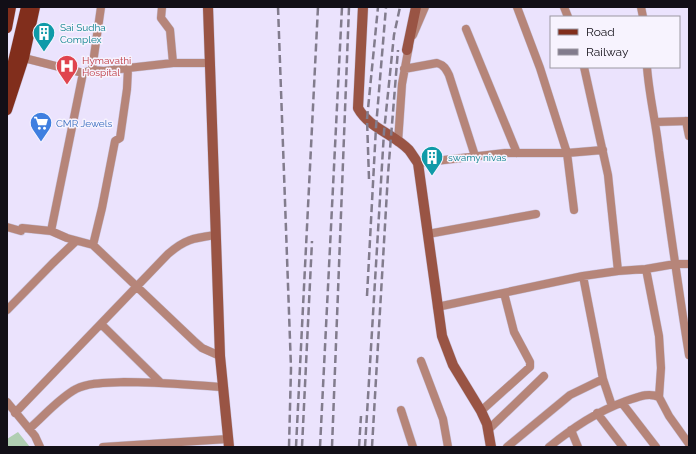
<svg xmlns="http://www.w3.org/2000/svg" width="696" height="454" viewBox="0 0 696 454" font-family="Raleway,sans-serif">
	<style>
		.green { fill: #b0ceb2 }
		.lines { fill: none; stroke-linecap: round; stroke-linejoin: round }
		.street-casing { stroke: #c8c1d8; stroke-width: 9 }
		.secondary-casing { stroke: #c8c1d8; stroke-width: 11 }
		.primary-casing { stroke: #c8c1d8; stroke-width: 11 }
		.street { stroke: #b68579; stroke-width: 8 }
		.secondary { stroke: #995444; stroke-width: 10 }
		.primary { stroke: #812e1c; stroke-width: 10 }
		.rail { stroke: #827c8d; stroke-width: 2.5; stroke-dasharray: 8 4; stroke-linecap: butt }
		.labels { text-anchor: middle; stroke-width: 3; stroke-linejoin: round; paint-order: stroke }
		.culture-label { font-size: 10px; fill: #0d838f; stroke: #f7f3fe; text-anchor: start }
		.health-label { font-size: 10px; fill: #be3a42; stroke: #f7f3fe; text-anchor: start }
		.shop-label { font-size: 10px; fill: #366cbe; stroke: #f7f3fe; text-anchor: start }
	</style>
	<rect width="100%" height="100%" fill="#ebe3fd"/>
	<path class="green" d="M18 432 30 447H7V439Z"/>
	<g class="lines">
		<g class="street-casing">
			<path id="street" d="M162 7 161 18 170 30 173 63
				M517 7 540 68 567 153 574 210
				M564 7 568 17
				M641 7 643 17
				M466 29 517 153
				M413 35 425 7
				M24 58 83 73 92 70 104 71 128 68
				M584 67 608 175 618 271
				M647 67C649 95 656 123 659 151 669 219 678 287 689 355
				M404 69 437 63C444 65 446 69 449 75L475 156
				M92 70 101 7
				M686 121 689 136
				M656 122 689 121
				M398 142 402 84 409 46
				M418 163 505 153H567L603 150
				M7 227 21 231 22 228 51 231 67 238 93 245 194 341 202 348 220 356
				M51 231 83 73
				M428 234 536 214
				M93 245 102 208 115 141 120 138 127 89 128 68 173 63H209
				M646 269 659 336 661 368 659 397
				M583 276 603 379 612 406
				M437 307 583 276 618 271 646 269 675 264H689
				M7 310 53 263 76 241
				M101 324 160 382
				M421 361 443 419 448 447
				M7 402 35 436 40 447
				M622 403 656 447
				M401 410 413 447
				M481 411 530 367V362L514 332 504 293
				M15 413 168 254C185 239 194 238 215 235
				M597 413 623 447
				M29 429C43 417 59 398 76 389 90 382 109 383 124 382 157 382 189 385 222 387
				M489 429 544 376
				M571 430 578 447
				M103 447 228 439
				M507 447 570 395 603 379
				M549 447C574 427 596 412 626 401 638 397 648 392 659 397L669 416 689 444"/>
		</g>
		<g class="secondary-casing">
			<path id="secondary" d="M208 7 220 356 229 447
				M363 7 358 108C369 128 394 134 409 150 412 154 415 159 418 163L442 336 453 365 481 411 487 424 491 447
				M407 50 416 7"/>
		</g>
		<g class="primary-casing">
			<path id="primary" d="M7 28 11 7
				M7 87 26 7
				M7 110 24 58 35 7"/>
		</g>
		<use href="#street" class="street"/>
		<use href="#secondary" class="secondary"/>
		<use href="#primary" class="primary"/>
		<path class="rail" d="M278 7 291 368 289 447
			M369 179 367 119 378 7
			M367 296 376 127 386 7
			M296 447 318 7
			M302 447 312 241
			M320 447 342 7
			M332 447 349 7
			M359 447 361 416
			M365 447 384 132 394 35 400 7
			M372 447 388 174 398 50"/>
	</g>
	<defs>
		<g id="building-pin" transform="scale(1.15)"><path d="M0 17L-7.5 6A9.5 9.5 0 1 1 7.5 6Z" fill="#0f9aa8" stroke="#f7f3fe"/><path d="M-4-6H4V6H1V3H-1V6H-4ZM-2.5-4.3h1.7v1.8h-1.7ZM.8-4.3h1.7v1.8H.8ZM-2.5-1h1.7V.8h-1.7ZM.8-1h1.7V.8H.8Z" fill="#fff"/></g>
		<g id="hospital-pin" transform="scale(1.15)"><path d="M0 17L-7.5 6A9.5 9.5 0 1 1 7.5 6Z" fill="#e0444e" stroke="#f7f3fe"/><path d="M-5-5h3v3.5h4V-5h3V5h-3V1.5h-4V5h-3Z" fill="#fff"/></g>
		<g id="supermarket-pin" transform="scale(1.15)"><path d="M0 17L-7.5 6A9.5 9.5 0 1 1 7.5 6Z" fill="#3f7fe0" stroke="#f7f3fe"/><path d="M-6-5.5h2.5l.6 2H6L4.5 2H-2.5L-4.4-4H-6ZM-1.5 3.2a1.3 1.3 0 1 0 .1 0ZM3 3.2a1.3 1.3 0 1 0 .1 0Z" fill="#fff"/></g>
	</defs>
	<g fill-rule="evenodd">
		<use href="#building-pin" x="44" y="33"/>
		<use href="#hospital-pin" x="67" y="66"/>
		<use href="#supermarket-pin" x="41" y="123"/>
		<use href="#building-pin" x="432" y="157"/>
	</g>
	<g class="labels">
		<g class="culture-label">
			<text x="60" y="31">Sai Sudha<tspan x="60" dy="12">Complex</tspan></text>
			<text x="448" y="161">swamy nivas</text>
		</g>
		<g class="health-label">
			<text x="82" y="64">Hymavathi<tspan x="82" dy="12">Hospital</tspan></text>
		</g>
		<g class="shop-label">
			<text x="56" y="127">CMR Jewels</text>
		</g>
	</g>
	<rect width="696" height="454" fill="none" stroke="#120f17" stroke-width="16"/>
	<rect x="550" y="16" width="130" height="52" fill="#f7f3fe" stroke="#9b98a2"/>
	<rect x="558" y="29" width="20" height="6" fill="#812e1c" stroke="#9b98a2"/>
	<text x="586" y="36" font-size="12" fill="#120f17">Road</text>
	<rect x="558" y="49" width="20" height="6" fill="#827c8d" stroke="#9b98a2"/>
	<text x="586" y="56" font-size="12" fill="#120f17">Railway</text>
</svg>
